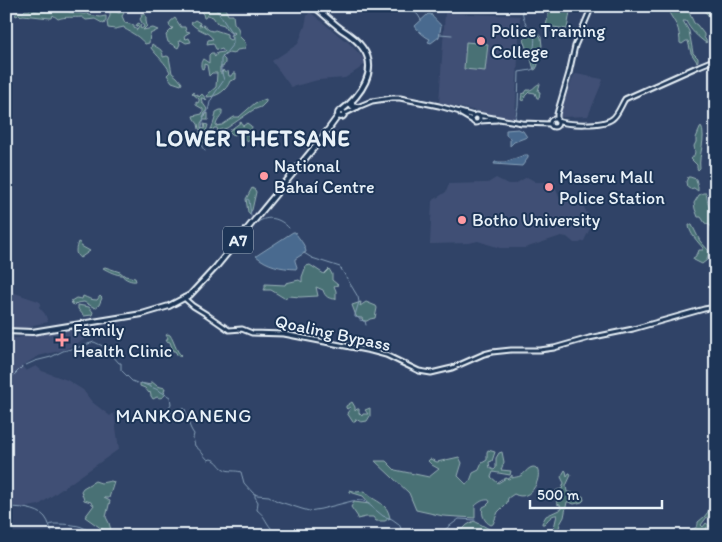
<svg xmlns="http://www.w3.org/2000/svg" width="722" height="542" viewBox="0 0 722 542" font-family="Itim,sans-serif">
	<style>
		.built { fill: #415075 }
		.green { fill: #487175; stroke: #98b1b6 }
		.water { fill: #486b8f; stroke: #88a1b9 }
		.lines { fill: none; stroke-linecap: round; stroke-linejoin: round }
		.stream { stroke: #88a1b9; stroke-width: 1 }
		.secondary-casing { stroke: #e8f1f8; stroke-width: 7 }
		.primary-casing { stroke: #e8f1f8; stroke-width: 8 }
		.secondary { stroke: #1d3557; stroke-width: 3 }
		.primary { stroke: #1d3557; stroke-width: 4 }
		.poi-dot { fill: #ff9aa2; stroke: #1d3557; stroke-width: 2 }
		.labels { text-anchor: middle; stroke-width: 4; stroke-linejoin: round; paint-order: stroke }
		.shield { fill: #1d3557; stroke: #abb9c8; stroke-width: 1 }
		.shield-label { font-size: 16px; font-weight: bold; fill: #e8f1f8 }
		.poi-label { font-size: 18px; fill: #e8f1f8; stroke: #1d3557; text-anchor: start }
		.street-label { font-size: 18px; fill: #e8f1f8; stroke: #1d3557 }
		.neighbourhood-label { font-size: 19px; letter-spacing: 1px; fill: #e8f1f8; stroke: #1d3557 }
		.district-label { font-size: 22px; font-weight: bold; letter-spacing: 1px; fill: #e8f1f8; stroke: #1d3557 }
	</style>
	<rect width="100%" height="100%" fill="#304367"/>
	<filter id="ink" filterUnits="userSpaceOnUse"><feTurbulence type="fractalNoise" baseFrequency=".02" numOctaves="2"/><feDisplacementMap in="SourceGraphic" scale="10" xChannelSelector="R" yChannelSelector="G"/><feConvolveMatrix kernelMatrix="1 2 1 2 8 2 1 2 1" color-interpolation-filters="sRGB"/></filter>
	<g filter="url(#ink)">
		<path class="built" d="M310 12 343 39 348 42 364 59 366 63 359 69 345 78 318 80 291 87 272 61 298 44 305 26 307 16Z
			M445 13 520 16 515 119 439 103Z
			M576 74 602 79 603 80 588 116 561 117 559 115 574 75Z
			M527 177 536 182H556L555 186 560 200 562 201 577 197 580 200 588 215 591 226 584 241 579 243H574L567 237 561 236 525 248H500L478 241 469 243 430 244 432 201 446 192 449 184 488 183 496 178 508 184H515Z
			M6 290 38 301 41 303 39 307 45 314 48 322 33 325 30 328 17 329H6Z
			M84 327V340L63 350 38 356 22 366 26 371 36 366 42 371 67 380 83 390 92 402 110 416 114 413 119 449 39 505 22 508 9 505 6 506V338H17Z"/>
		<path class="green" d="M30 6 34 7V9L35 11 40 9 46 11 44 8 45 6C54 11 60 13 68 6L69 12 84 14 88 13 89 15 100 17 106 16V20L104 24 95 19 86 20 82 17C73 18 66 16 58 19L53 15 52 18H50L23 15 21 16 19 14 17 16 15 15 18 11 23 12 25 10H30Z
			M208 6H224L228 15H233L234 23 238 28 240 37 245 42 246 45 244 49 237 50 234 54 228 53 222 57 225 60V63L223 67H220V73H222L223 70 225 73 228 71 229 76H231L233 73H236V79L230 81C227 90 217 97 207 97L208 94 216 87 217 73H212L209 76 207 65 204 64V68L202 69C200 65 201 62 203 59L209 63V55L211 53H214V56L215 57 217 53 224 52 222 49 219 50 216 49 213 43 207 44 208 40 213 39C208 31 196 30 191 23L195 20 200 23 199 26 203 25 209 30 213 31 215 30C219 31 223 33 227 34V38L230 40 232 39 230 35 234 34 235 33 234 32 231 33 227 30 224 25 217 23 213 17 207 15 205 18H204L203 14 201 12V11H204L205 8Z
			M550 6H571L567 29 546 26Z
			M662 6H686L694 23 697 25 704 34V37L707 42 706 43C698 37 690 30 686 21H683L689 31 693 53 698 58V61L697 62 691 53 688 41H686L682 44 680 43C680 39 679 30 677 26 674 21 671 16 668 11L666 12Z
			M700 6H716V24Z
			M113 10 119 13 123 11 124 13 122 16 125 23 134 25V28L137 30 139 27 136 26 137 24 139 23 141 25 140 27 141 29 144 27 140 19 142 16 141 14H145L146 17V21L147 26 143 30 153 28 158 30 150 34 149 43 145 44C140 37 132 33 125 29L124 27 115 29 108 28 107 22 110 16V12Z
			M175 18 181 27H185L186 31 190 32 185 35 184 37 186 39 189 38 191 42 186 43 181 40 179 41 180 44 178 48 168 42 166 35 173 28 170 27 169 24 171 21Z
			M536 31 541 37 542 46 536 54 538 65 536 69 534 70 531 59V54L527 50 523 40 530 34 532 36 534 34V32Z
			M466 42 488 44 485 71 464 69Z
			M152 44C158 49 163 48 163 57L167 56 169 57 172 73 177 77 182 83 181 85 172 82 167 75 170 72C166 63 157 56 151 48Z
			M539 84H540L538 91 540 92 539 98H537L535 93 529 92 525 96 524 101 521 100 522 94 525 93 527 90C533 91 535 85 539 84Z
			M193 92 195 95 197 94 199 97 202 94 207 100 202 98H201L202 102 207 109 203 117H205L206 114 208 113V120H203L201 123V128L203 129 205 128 204 124 208 125 206 132 201 138 202 140C210 135 215 122 216 112L220 110H222C223 117 217 119 216 125V126L222 125 234 117H239L255 103 266 99V102L261 107 253 110 227 128 220 130 217 136 218 131 217 128H214L210 137 200 145 198 143 193 142 201 130 199 129 198 124 194 119 193 116 202 114 203 111V109L196 105V102L198 103 199 101V99L192 93Z
			M241 122 243 126 247 123 251 126 252 128 251 131H249L247 134 249 137V140L245 141 244 139 243 131H239L235 135 232 134 229 131Z
			M701 126C707 138 698 155 700 168L698 170 697 168V165L691 159C696 154 695 152 694 146L696 142V138L698 133Z
			M688 177H690L696 179 698 187V191L694 188 690 189 687 187 686 182Z
			M252 188 255 190 256 192 252 210 249 214 248 212 246 199Z
			M703 193H706L708 203 716 224V237L712 232 711 226 705 223 701 217H698L695 209 694 203 699 195Z
			M689 225H692L700 241 709 251 707 260 702 264 694 260 693 258 696 256V254L698 253 699 250H703V248C698 242 689 233 689 225Z
			M78 242 80 243 81 246 90 251 80 258C74 254 76 248 78 242Z
			M310 265 324 274 329 269 332 274V280L338 285 334 286 336 291V299C329 299 325 297 323 290L316 287 318 296 300 297 289 296 284 298 271 290H264L265 288V284L285 285 286 283 299 280 302 282V277L306 266Z
			M105 267 120 272 125 276 135 278 136 281C132 282 124 279 122 275 116 275 108 271 103 268Z
			M83 296C88 298 91 300 97 300L100 296 102 298 99 305 95 308 84 302 77 303 75 305 72 304 71 301 76 298 82 299Z
			M361 302 360 306 366 302 376 306 377 308 375 318 370 319 367 321H363L362 318H358L356 316 352 305Z
			M78 305 89 307 93 312 92 315 84 316 78 309Z
			M168 334 170 335C174 341 176 351 181 355L180 356H178L175 351H173L170 342 166 341 168 338 166 335Z
			M151 381 157 386 165 388 164 392 166 394C163 397 161 399 157 397L153 399 151 396 150 392 149 393 145 388 140 386V383L151 385Z
			M352 402 355 407V411L357 409H359V413L362 416 363 414H368L365 410 370 408V416L367 421 361 422 356 419 355 422H353L347 413 351 408 350 407 347 409 346 408V406Z
			M488 450 495 452 492 461 489 462 490 468 494 470 496 468V458L499 453 502 452 504 462 501 470 511 471 510 475 493 472 491 477 498 483 506 478 509 479 512 475V478C515 477 518 477 520 476 525 474 527 468 533 467 546 467 534 505 514 494L508 498 507 503 498 512 493 524 491 525C484 522 481 514 483 507L487 505 490 502 489 500C484 499 479 502 475 506V518L443 516 416 510 409 493 375 461H386L395 470 429 477 439 469 432 465 428 461 430 459 437 462 459 457 462 463 458 476 466 484 470 481 473 473 479 470 482 463 487 460V452Z
			M565 470 566 471 567 476 569 473H570L571 475 566 486 567 492 573 493 576 497 583 496 584 500 582 502 574 504 569 502H567L564 517 560 524 558 532 555 536H552L557 515C551 514 548 521 544 524H542V523L546 516 561 509 560 505 557 504 555 492 557 490 562 489 564 483 561 477Z
			M95 481 101 483 111 481 114 482 109 498H104L110 501 106 517 109 523 111 530 109 533 102 529 85 517 94 505 92 504 91 502 84 500 81 491 83 488Z
			M350 490 357 492 365 491C370 499 379 500 385 507 388 510 389 514 390 518L385 521H376L373 517H366L357 519 358 517 351 507 354 502 370 504 363 496 350 492Z
			M716 499V504L711 510 712 511H716L715 517 713 519 707 517 701 525 703 527 706 523 710 526 706 528 707 530 703 532 698 531 689 533 692 529C697 528 698 526 698 522L704 517 708 512 709 508Z
			M474 521C480 524 494 531 499 536H447L450 531 455 533 458 529H463L467 525Z"/>
		<path class="water" d="M428 14H431C434 20 438 21 441 26L439 37 431 43 428 42 430 39C425 37 418 31 415 26Z
			M518 129 523 131 527 137 514 142 510 146V138L506 135V130Z
			M525 155H528V158L522 166 494 164 495 162H505Z
			M293 232H295C299 239 305 244 306 252L295 259V261L297 267 296 269C280 268 268 266 256 256Z"/>
		<g class="lines">
			<path class="stream" d="M408 6 418 15 421 20
				M440 34 452 35
				M515 120 518 106 519 72 531 70 535 68C536 63 533 61 533 57 533 50 536 41 534 34 533 29 533 32 529 28 524 22 522 14 522 6
				M205 151 202 147 200 140 204 116 208 111 210 102 215 93 224 80 221 70V59L233 44V37L229 29 214 6
				M247 199 249 200 251 216
				M258 222C268 215 280 218 289 228
				M304 253 312 258 340 267 358 297 359 302 355 315V317L360 318
				M360 320 365 321 366 325
				M26 365 35 361 51 357 63 351 79 347 94 342 107 348V354L112 355 119 363H121V370L132 381 137 383
				M6 383 22 367
				M141 383 156 389 170 397 171 404 169 407 170 412H175L182 408 185 409C188 418 188 426 194 434L193 438 195 446C201 450 203 455 208 460L211 459C220 462 218 466 224 469 229 472 235 470 241 472L244 483 253 493 257 495 269 496 277 501 302 509 309 511 321 509 352 501 361 500 366 502 383 516 392 519 399 524 402 531 411 536
				M255 494V497L258 502 257 510C265 516 265 521 271 528 273 532 278 533 281 536
				M6 507C17 507 38 508 45 517 49 522 51 530 53 536
				M50 525 52 524C60 524 77 524 84 528 88 530 91 533 94 536
				M431 536 443 531 459 519 475 520"/>
			<g class="secondary-casing">
				<path id="secondary" d="M344 114 360 106 372 101 392 98H400L439 106 474 116
					M461 114 473 121
					M472 119a4 4 0 1 1 8 0a4 4 0 1 1-8 0Z
					M477 115 522 123 550 124
					M550 123a4 4 0 1 1 8 0a4 4 0 1 1-8 0Z
					M480 121 497 120
					M557 121C568 125 603 126 612 119 618 115 621 105 625 99L627 98 699 66 716 59
					M557 121V114L569 73 575 46 592 6
					M184 298 193 306 206 314 229 330 242 329 252 333 284 334 371 351 386 355 419 371 431 373 452 368 484 354 492 352 511 350H540L554 348 589 338 633 329 704 309 716 307"/>
			</g>
			<g class="primary-casing">
				<path id="primary" d="M314 6C323 14 332 22 341 29 349 34 357 40 362 47 380 70 360 96 341 111
					M352 103V106L357 107
					M338 114a3 3 0 1 1 6 0a3 3 0 1 1-6 0Z
					M6 331 32 332 142 314 169 306 190 295 216 267 322 138 338 116"/>
			</g>
			<use href="#secondary" class="secondary"/>
			<use href="#primary" class="primary"/>
		</g>
	</g>
	<g class="poi-dot">
		<circle cx="481" cy="41" r="5"/>
		<circle cx="264" cy="176" r="5"/>
		<circle cx="549" cy="187" r="5"/>
		<circle cx="462" cy="220" r="5"/>
		<path d="M59.5 332.5h5v5h5v5h-5v5h-5v-5h-5v-5h5z"/>
	</g>
	<g class="labels">
		<rect class="shield" x="223" y="226.5" width="30" height="27" rx="4"/>
		<g class="shield-label">
			<text x="238" y="246">A7</text>
		</g>
		<g class="poi-label">
			<text x="491" y="37">Police Training<tspan x="491" dy="21">College</tspan></text>
			<text x="274" y="172">National<tspan x="274" dy="21">Bahaí Centre</tspan></text>
			<text x="559" y="183">Maseru Mall<tspan x="559" dy="21">Police Station</tspan></text>
			<text x="472" y="226">Botho University</text>
			<text x="73" y="336">Family<tspan x="73" dy="21">Health Clinic</tspan></text>
		</g>
		<g class="street-label">
			<text transform="translate(333 333) rotate(12)" y="6">Qoaling Bypass</text>
		</g>
		<g class="neighbourhood-label">
			<text x="184" y="422">MANKOANENG</text>
		</g>
		<g class="district-label">
			<text x="253" y="146">LOWER THETSANE</text>
		</g>
	</g>
	<rect width="722" height="542" fill="none" stroke="#1d3557" stroke-width="25"/>
	<rect x="12" y="12" width="697" height="517" fill="none" stroke="#e8f1f8" stroke-width="2" filter="url(#ink)"/>
	<path d="M530 500v8h132v-8" fill="none" stroke="#e8f1f8" stroke-width="2.5"/>
	<text x="537" y="500" font-size="15" fill="#e8f1f8" stroke="#1d3557" stroke-width="4" paint-order="stroke">500 m</text>
</svg>
